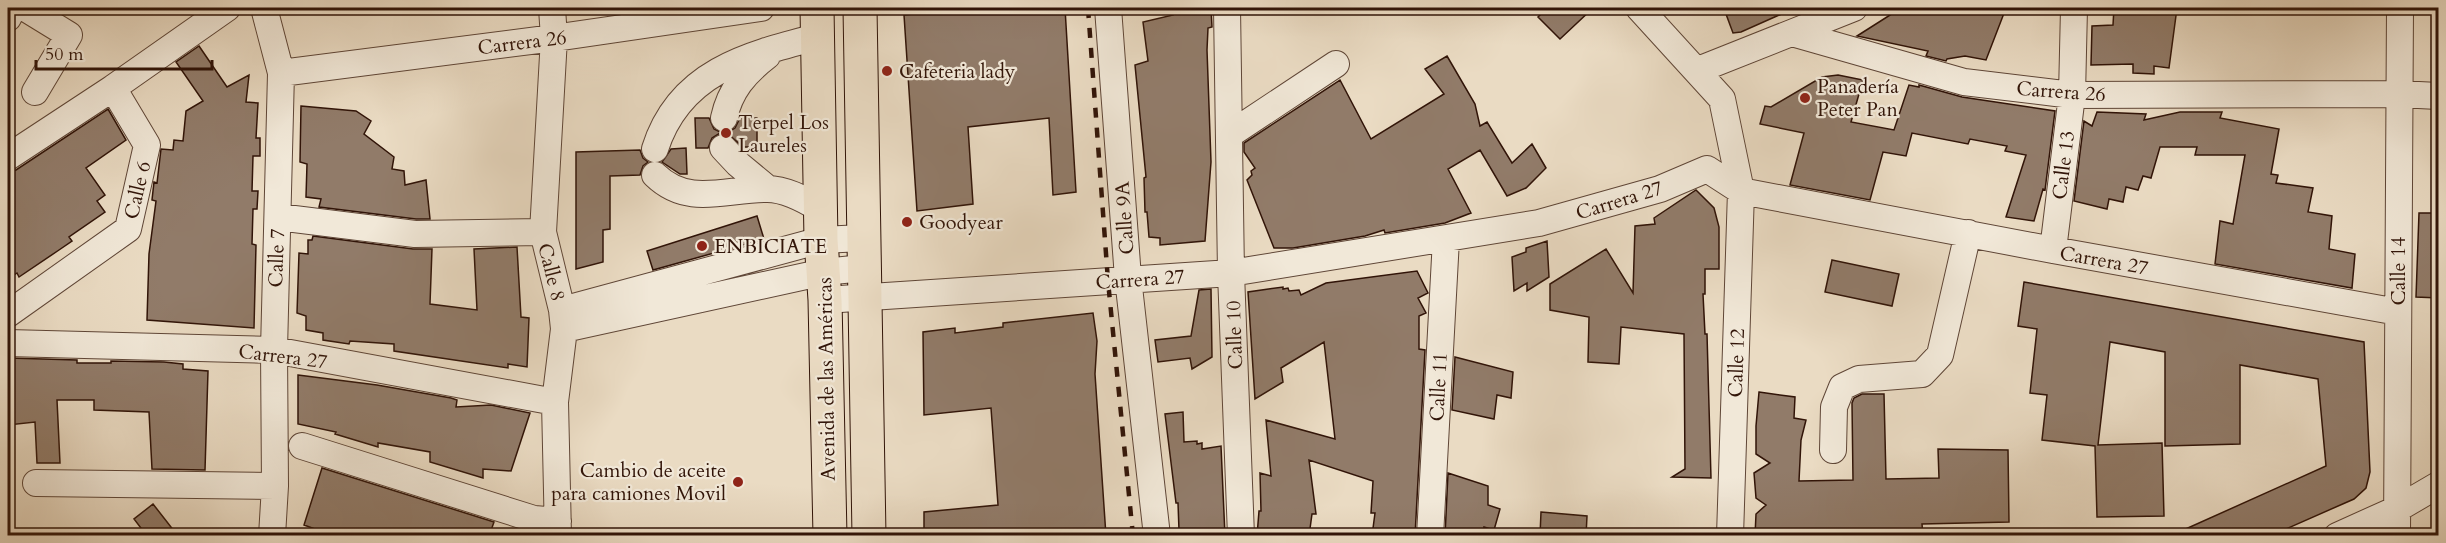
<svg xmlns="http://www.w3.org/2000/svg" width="2446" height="543" viewBox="0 0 2446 543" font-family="Cardo,serif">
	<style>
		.building { fill: #917b69; stroke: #311408; stroke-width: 1.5 }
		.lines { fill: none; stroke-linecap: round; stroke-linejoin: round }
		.minor-casing { stroke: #5f4637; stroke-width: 28 }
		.major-casing { stroke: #311408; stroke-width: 35 }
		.minor { stroke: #f1e8d8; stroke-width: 26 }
		.major { stroke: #eadbc3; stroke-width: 33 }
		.rail { stroke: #311408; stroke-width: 4.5; stroke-dasharray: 10 10; stroke-linecap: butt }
		.poi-dot { fill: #8f2418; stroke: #f1e8d8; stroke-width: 2 }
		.labels { text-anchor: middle; stroke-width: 4.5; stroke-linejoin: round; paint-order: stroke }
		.street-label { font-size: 20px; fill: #311408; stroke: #f1e8d8 }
		.poi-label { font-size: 20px; fill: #311408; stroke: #f1e8d8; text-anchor: start }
	</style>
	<rect width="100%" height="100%" fill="#eadbc3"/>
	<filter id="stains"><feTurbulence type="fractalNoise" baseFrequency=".00333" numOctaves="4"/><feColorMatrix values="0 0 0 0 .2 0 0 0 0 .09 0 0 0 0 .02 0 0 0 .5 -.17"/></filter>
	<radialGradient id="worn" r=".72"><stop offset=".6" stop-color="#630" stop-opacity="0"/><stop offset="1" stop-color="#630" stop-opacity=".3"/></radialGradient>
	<path class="building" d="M969 8H1065L1076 192 1053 195 1049 118 968 127 973 204 917 211 904 15Z
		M1171 8H1211L1212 27 1208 28 1207 50 1211 162 1205 241 1160 245V238L1149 237 1147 212H1145L1144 178 1146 177 1135 65 1148 61 1143 22 1173 15Z
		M1547 8H1593L1560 39 1538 17Z
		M1731 8H1795L1741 32 1733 33 1726 14 1732 11Z
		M1901 8H2006L1986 60 1965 56 1947 59 1946 61 1926 56 1928 51 1857 36Z
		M2114 8H2177L2169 68 2154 66V74L2133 73V64L2091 65 2092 26 2113 25Z
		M199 46 227 87 249 75 246 102 258 103 256 138H260V156H253L252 191H258L257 209H253L252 244 256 245 254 328 147 320 149 254 156 201 152 200 154 182 157 183 161 149 173 150 174 140 183 141 186 111 203 101 176 62Z
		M1447 56 1475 104 1480 126 1487 122 1512 163 1532 144 1546 168 1526 188 1507 196 1480 150 1448 169 1471 213 1445 223 1385 233 1384 230 1365 236 1293 248H1274L1247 180 1252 175 1251 171 1255 168 1244 152V143L1340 80 1371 139 1444 94 1425 69Z
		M1838 75 1863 80 1851 122 1894 130 1909 85 1919 87V85L1962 97 2055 111 2045 190 2043 189 2034 221 2006 217 2026 155 2005 151 2007 146 1970 139 1968 144 1912 133 1906 156 1883 152 1870 200 1790 185 1804 133 1760 124 1765 106 1771 107 1822 77Z
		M301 106 356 111 371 121 364 134 394 157 392 169 404 171 405 185 426 180 430 219H416L319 207 321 199 306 197 307 164 300 162Z
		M108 109 126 140 86 168 105 195 97 201 105 212 69 237 72 241 59 250 19 277 17 273 8 279V172L16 170Z
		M2097 112 2146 114 2144 120 2180 112H2222L2220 118 2279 129 2271 174 2278 175 2276 183 2313 188 2308 212 2332 216 2329 249 2355 254 2352 288 2215 264 2220 221 2233 224 2245 155H2195L2197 147H2160L2151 178 2143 176 2138 190 2126 187 2123 202 2109 199 2107 209 2074 201 2084 121 2092 126Z
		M695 118H709L714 129 720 132 727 133 735 128 740 118H757V147H743L728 134 720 133 712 138 708 148H696Z
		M686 148 687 174H680L662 162 671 149Z
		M640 150 643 158 648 162 643 166 640 175 610 176V229L603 230V262L576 269V152Z
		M1696 190 1714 208 1719 227V269H1705V294H1703L1705 334H1707L1711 478 1672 477 1685 469 1684 334 1621 327 1619 364 1588 362 1589 317 1550 310V284L1606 249 1633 293 1635 226 1655 224 1654 218Z
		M2419 213H2439V298L2416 297Z
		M757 216 764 239 653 270 647 251Z
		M313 236 413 249H432L430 304 477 310 474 249 517 247 521 317 529 318 527 367 508 364V368L394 351V344L350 341 349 344 323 340V333L306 330V316L297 313 299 253 308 254V240H312Z
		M1547 241 1549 277 1527 291V283L1514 291 1512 257 1526 252V248Z
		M1832 260 1899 274 1892 306 1825 292Z
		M1417 271 1428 293 1418 298 1426 313 1419 316V349L1425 350 1415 536H1372L1375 513H1371L1373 481 1309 460 1316 514H1312L1309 536H1257L1259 511H1261L1260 473 1271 476 1266 420 1335 439 1324 342 1281 368 1283 382 1255 399 1248 292 1283 287V289L1288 288 1289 291 1299 290 1301 295 1326 283Z
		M2024 282 2364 342 2370 472 2366 488 2354 499 2270 536H2170L2326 466 2318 379 2240 365V444L2165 446V352L2110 342 2098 445 2162 443 2164 516 2097 517 2095 446 2042 440 2047 395 2030 393 2037 329 2018 326Z
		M1211 289 1212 357 1192 369 1190 358 1158 362 1155 340 1191 336 1199 290Z
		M1093 313 1097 341 1095 374 1106 536H924V512L998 505 991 408 924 415 923 332 955 328V333L1003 327V323Z
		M1455 357 1513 372 1511 398 1497 395 1494 419 1452 410Z
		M8 358 77 360V363H111V361L164 362 183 364V369L208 371 205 470 152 469 149 412 94 410V400H57L60 463H37L35 422 8 425Z
		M298 375 377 385 451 398 457 400 456 407 491 405 530 413 511 471 483 469V478L430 462V452L378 443V447L335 434 336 432 298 424Z
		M1759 392 1795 397 1794 418 1806 420 1801 440 1799 481 1853 480 1852 403 1854 398 1862 394H1884L1886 479 1939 478 1938 449 2008 450 2009 522 1922 524 1923 536H1755L1756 514 1766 505 1756 498 1754 473 1770 463 1756 454V426Z
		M1183 412 1184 442 1197 441V444L1202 443V449L1221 446 1225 536H1186V530H1179L1178 503H1176L1165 414Z
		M322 468 494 522 489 536H334L304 525Z
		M1448 473 1488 486V505L1500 509 1494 530 1484 527 1483 536H1445Z
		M153 504 178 536H147L134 519Z
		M1541 512 1587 516 1586 536H1540Z"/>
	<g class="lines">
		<g class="minor-casing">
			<path id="minor" d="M25 8 69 35 35 92
				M264 8 281 73 274 350 275 486 272 536
				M552 8 554 38 543 232 562 310 564 329 555 402 558 536
				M1108 8 1128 278 1157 536
				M1227 8 1231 273 1241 536
				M1639 8 1722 99 1741 191 1730 536
				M8 18 13 8
				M1792 33 1964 82 2072 95 2399 94 2438 96
				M1698 70 1854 8
				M281 73 554 38 761 8
				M724 118C730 90 745 73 767 56
				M1229 135 1336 64
				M723 148 738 164 767 188
				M655 149C679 72 747 55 817 37
				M8 157 113 88 227 8
				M655 175C688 207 725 189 765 189 784 188 804 199 820 209
				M278 217 415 234 543 232
				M2053 250 2072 95 2074 8
				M825 300 1231 273 1539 223 1660 189 1707 169 1741 191 2053 250 2398 312
				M562 310 821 240 863 238
				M8 314 128 229 147 145 113 88
				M564 329 824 272 863 268
				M8 343 274 350 555 402
				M302 446 534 519 558 521
				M1833 450 1834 407 1842 387 1859 379 1922 374 1940 355 1968 233
				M36 483 275 486
				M1430 536 1446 239
				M2337 536 2397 509 2438 485
				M2397 536 2400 8"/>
		</g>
		<g class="major-casing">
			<path id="major" d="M817 8 821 240 825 300 830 536
				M860 8 869 536"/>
		</g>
		<use href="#minor" class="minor"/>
		<use href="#major" class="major"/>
		<path class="rail" d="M1088 8 1108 281 1133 536"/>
	</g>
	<g class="poi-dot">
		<circle cx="887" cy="71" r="6"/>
		<circle cx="1805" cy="98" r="6"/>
		<circle cx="726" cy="133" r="6"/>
		<circle cx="907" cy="222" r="6"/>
		<circle cx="702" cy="246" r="6"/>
		<circle cx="738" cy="482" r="6"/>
	</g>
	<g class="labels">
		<g class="street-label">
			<text transform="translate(522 42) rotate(-7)" y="7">Carrera 26</text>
			<text transform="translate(2061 91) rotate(4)" y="7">Carrera 26</text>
			<text transform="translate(2063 165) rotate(-83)" y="7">Calle 13</text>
			<text transform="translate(137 190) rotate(-77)" y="7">Calle 6</text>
			<text transform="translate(1619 200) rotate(-17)" y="7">Carrera 27</text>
			<text transform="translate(1124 218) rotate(-94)" y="7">Calle 9A</text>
			<text transform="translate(276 258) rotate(-88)" y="7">Calle 7</text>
			<text transform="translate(2104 260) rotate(10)" y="7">Carrera 27</text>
			<text transform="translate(2398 271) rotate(-90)" y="7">Calle 14</text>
			<text transform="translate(552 272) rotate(76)" y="7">Calle 8</text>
			<text transform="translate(1140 279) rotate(-4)" y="7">Carrera 27</text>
			<text transform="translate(1234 335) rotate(-92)" y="7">Calle 10</text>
			<text transform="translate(283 356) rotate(7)" y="7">Carrera 27</text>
			<text transform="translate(1736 363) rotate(-88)" y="7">Calle 12</text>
			<text transform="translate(826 379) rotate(-91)" y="7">Avenida de las Américas</text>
			<text transform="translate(1438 387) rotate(-87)" y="7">Calle 11</text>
		</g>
		<g class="poi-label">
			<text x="899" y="78">Cafeteria lady</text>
			<text x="1817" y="93">Panadería<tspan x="1817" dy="23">Peter Pan</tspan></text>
			<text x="738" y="129">Terpel Los<tspan x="738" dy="23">Laureles</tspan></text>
			<text x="919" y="229">Goodyear</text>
			<text x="714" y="253">ENBICIATE</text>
			<text x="726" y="477" text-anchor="end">Cambio de aceite<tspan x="726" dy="23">para camiones Movil</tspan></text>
		</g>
	</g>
	<rect width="2446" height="543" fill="none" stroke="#eadbc3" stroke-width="30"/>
	<rect x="9" y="9" width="2428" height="525" fill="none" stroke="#311408" stroke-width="3"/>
	<rect x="15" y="15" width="2416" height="513" fill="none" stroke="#311408" stroke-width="1.5"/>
	<path d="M36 60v9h176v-9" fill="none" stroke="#311408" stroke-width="3"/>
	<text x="45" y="60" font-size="18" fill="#311408" stroke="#f1e8d8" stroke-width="4.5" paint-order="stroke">50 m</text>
	<rect width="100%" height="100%" filter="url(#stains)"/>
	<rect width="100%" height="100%" fill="url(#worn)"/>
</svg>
